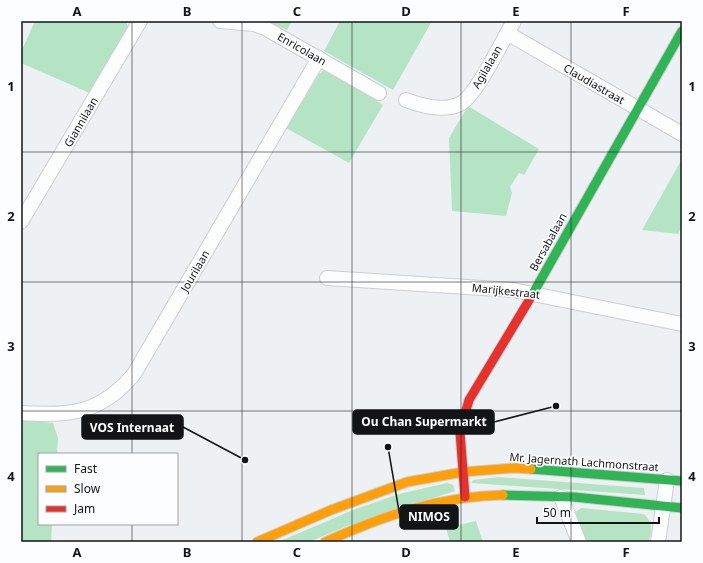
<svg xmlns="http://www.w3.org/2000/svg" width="703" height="563" viewBox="0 0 703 563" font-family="'Noto Sans',sans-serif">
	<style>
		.green { fill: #b5e4c5 }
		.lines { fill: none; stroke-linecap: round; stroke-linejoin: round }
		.street-casing { stroke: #ccced1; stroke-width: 16 }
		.fast-casing { stroke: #ccced1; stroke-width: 11 }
		.slow-casing { stroke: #ccced1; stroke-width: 11 }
		.jam-casing { stroke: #ccced1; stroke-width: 11 }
		.street { stroke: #fcfdfd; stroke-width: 14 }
		.fast { stroke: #30b455; stroke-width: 9 }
		.slow { stroke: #ff9f0a; stroke-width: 9 }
		.jam { stroke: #e5322d; stroke-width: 9 }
		.grid { fill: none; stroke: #121416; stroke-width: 1; stroke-opacity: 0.55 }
		.labels { text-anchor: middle; stroke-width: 3.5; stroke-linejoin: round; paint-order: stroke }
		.street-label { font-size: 11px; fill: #121416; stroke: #fcfdfe }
		.leader { fill: none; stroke: #121416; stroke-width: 1.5 }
		.callout-dot { fill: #121416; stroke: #fcfdfe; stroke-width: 1.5 }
		.callout { fill: #121416; stroke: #121416; stroke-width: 1.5 }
		.callout-label { font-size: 12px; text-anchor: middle; font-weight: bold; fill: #fff }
		.neatline { fill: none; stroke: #121416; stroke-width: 1.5 }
		.grid-label { font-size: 13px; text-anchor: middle; font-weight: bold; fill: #121416 }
	</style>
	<rect width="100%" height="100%" fill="#eef1f4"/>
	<path class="green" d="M35 21H126L128 27 92 94 21 63V52Z
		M266 21H292L287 30Z
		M340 21H432L393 90 324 51Z
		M329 69 383 105 349 163 286 128 319 74 324 70Z
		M468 106 539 149 524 175 519 173 510 187 512 193 506 216 452 211 449 138Z
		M682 159V226L678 234 642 230Z
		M21 420 53 423 58 438 57 454H39V524H52L51 542H21Z
		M498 477 644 488 645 495 471 483 473 480Z
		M447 483 453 485 455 491 347 526 309 542H278L353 510 399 494Z
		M581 508 644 514C653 523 652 530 649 542H585L573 514Z
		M476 521 483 542H450L446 528Z"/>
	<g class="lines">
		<g class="street-casing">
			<path id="street" d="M220 21 254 24 265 28 379 93
				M507 33 682 134
				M406 100C422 106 444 112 460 104 477 95 503 39 514 21
				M21 222 140 21
				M327 278 513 290 682 324
				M21 413C69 416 101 414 134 374L319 58
				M561 497 579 542
				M658 542 667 480"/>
		</g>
		<g class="fast-casing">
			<path id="fast" d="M531 297 682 31
				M531 469 682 481
				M503 495 574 497 682 508"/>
		</g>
		<g class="slow-casing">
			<path id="slow" d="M257 542 331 510 407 482 463 472 514 468 531 469
				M325 542C383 516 439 496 503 495"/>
		</g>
		<g class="jam-casing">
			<path id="jam" d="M465 497 460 432 469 400 531 297"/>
		</g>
		<use href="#street" class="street"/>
		<use href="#fast" class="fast"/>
		<use href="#slow" class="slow"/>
		<use href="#jam" class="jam"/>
	</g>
	<path class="grid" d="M132 21V454M242 21V542M352 21V542M461 21V542M571 21V542M21 152H682M21 282H682M21 411H682M132 524V542"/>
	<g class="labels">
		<g class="street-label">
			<text transform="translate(302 49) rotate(30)" y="4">Enricolaan</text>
			<text transform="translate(487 67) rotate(-60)" y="4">Agilalaan</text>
			<text transform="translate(594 84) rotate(30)" y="4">Claudiastraat</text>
			<text transform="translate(81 122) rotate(-60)" y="4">Giannilaan</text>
			<text transform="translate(548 242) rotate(-61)" y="4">Bersabalaan</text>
			<text transform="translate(195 271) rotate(-60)" y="4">Jourilaan</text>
			<text transform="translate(506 291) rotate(6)" y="4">Marijkestraat</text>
			<text transform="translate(584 462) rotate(4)" y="4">Mr. Jagernath Lachmonstraat</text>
		</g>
	</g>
	<path class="leader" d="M556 406L494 422M245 460L183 427M388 447L400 517"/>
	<g class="callout-dot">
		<circle cx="556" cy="406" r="4"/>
		<circle cx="245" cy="460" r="4"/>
		<circle cx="388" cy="447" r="4"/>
	</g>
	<g class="callout">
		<rect x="353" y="410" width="141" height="24" rx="4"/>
		<rect x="82" y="415" width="101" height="24" rx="4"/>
		<rect x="400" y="505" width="58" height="24" rx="4"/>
	</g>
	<g class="callout-label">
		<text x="424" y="426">Ou Chan Supermarkt</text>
		<text x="132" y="432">VOS Internaat</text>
		<text x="429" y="521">NIMOS</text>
	</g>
	<rect width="703" height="563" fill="none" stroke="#fcfdfe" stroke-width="44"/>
	<rect x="38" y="453" width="140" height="72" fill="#fcfdfe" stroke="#9ea0a1"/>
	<rect x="46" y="466" width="20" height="6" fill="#30b455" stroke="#9ea0a1"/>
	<text x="74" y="473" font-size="12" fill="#121416">Fast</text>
	<rect x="46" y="486" width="20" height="6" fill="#ff9f0a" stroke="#9ea0a1"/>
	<text x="74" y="493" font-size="12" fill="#121416">Slow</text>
	<rect x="46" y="506" width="20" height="6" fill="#e5322d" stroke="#9ea0a1"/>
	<text x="74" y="513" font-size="12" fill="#121416">Jam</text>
	<path d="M537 517v6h122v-6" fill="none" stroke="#121416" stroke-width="2"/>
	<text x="543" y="517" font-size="12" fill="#121416" stroke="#fcfdfe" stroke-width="3" paint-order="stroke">50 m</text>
	<rect x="22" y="22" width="659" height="519" class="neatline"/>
	<g class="grid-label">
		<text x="77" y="16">A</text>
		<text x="187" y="16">B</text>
		<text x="297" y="16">C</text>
		<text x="406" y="16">D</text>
		<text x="516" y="16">E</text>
		<text x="626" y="16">F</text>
		<text x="11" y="91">1</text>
		<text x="692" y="91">1</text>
		<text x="11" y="221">2</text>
		<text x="692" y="221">2</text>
		<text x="11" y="351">3</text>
		<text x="692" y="351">3</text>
		<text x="11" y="481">4</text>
		<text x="692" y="481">4</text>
		<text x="77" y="557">A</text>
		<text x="187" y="557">B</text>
		<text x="297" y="557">C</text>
		<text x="406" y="557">D</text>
		<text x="516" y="557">E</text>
		<text x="626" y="557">F</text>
	</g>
</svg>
